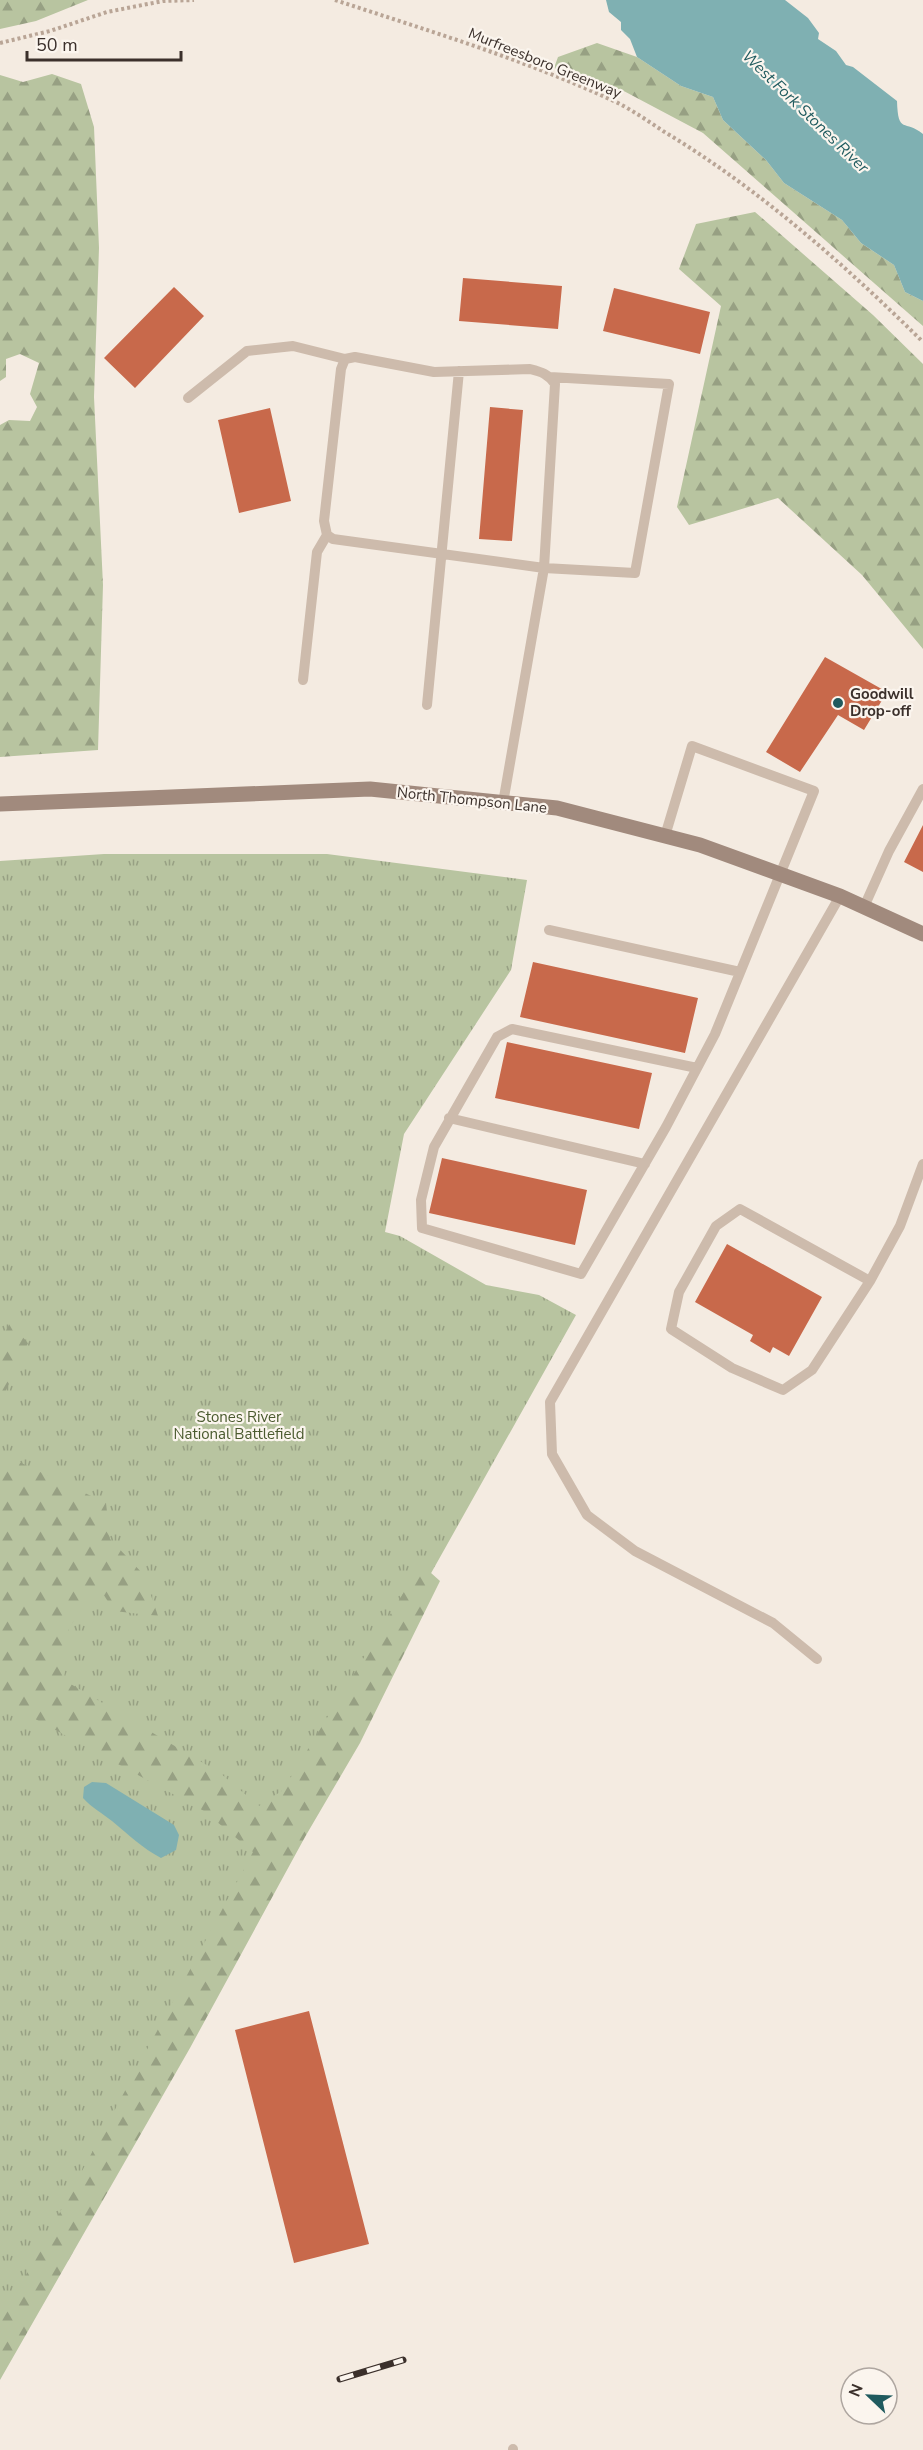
<svg xmlns="http://www.w3.org/2000/svg" width="923" height="2450" viewBox="0 0 923 2450" font-family="'Nunito Sans',sans-serif">
	<style>
		.grass { fill: url(#grass-tufts) }
		.forest { fill: url(#forest-firs) }
		.water { fill: #7fb0b2 }
		.building { fill: #c8694b }
		.lines { fill: none; stroke-linecap: round; stroke-linejoin: round }
		.path { stroke: #b9a596; stroke-width: 4; stroke-dasharray: 3 3; stroke-linecap: butt }
		.lane { stroke: #cdbbac; stroke-width: 10 }
		.secondary { stroke: #a18a7d; stroke-width: 15 }
		.rail-casing { stroke: #3b302b; stroke-width: 7 }
		.rail { stroke: #fbf5ee; stroke-width: 4.5; stroke-dasharray: 14; stroke-linecap: butt }
		.poi-dot { fill: #1f5a5e; stroke: #fbf5ee; stroke-width: 2 }
		.labels { text-anchor: middle; stroke-width: 4.5; stroke-linejoin: round; paint-order: stroke }
		.street-label { font-size: 15px; fill: #3b302b; stroke: #fbf5ee }
		.poi-label { font-size: 15px; font-weight: bold; fill: #3b302b; stroke: #fbf5ee; text-anchor: start }
		.park-label { font-size: 15px; fill: #4a5a2e; stroke: #fbf5ee }
		.water-label { font-size: 16px; font-style: italic; fill: #1f5a5e; stroke: #fbf5ee }
	</style>
	<defs>
		<pattern id="grass-tufts" width="24" height="20" patternUnits="userSpaceOnUse" patternTransform="scale(1.5)"><rect width="24" height="20" fill="#b8c4a0"/><path d="M3 7l-1-3M5 7V3M7 7l1-3M15 17l-1-3M17 17v-4M19 17l1-3" fill="none" stroke="#97a083"/></pattern>
		<pattern id="forest-firs" width="22" height="20" patternUnits="userSpaceOnUse" patternTransform="scale(1.5)"><rect width="22" height="20" fill="#b8c4a0"/><path d="M5 1l3.5 6h-7zM16 11l3.5 6h-7z" fill="#97a083"/></pattern>
	</defs>
	<rect width="100%" height="100%" fill="#f4ebe1"/>
	<path class="grass" d="M104 854H327L527 880 511 970 404 1134 385 1232 400 1236 486 1285 539 1295 576 1315 0 2341V861Z"/>
	<path class="forest" d="M0 0H88L36 21 0 29Z
		M597 43 637 57 681 86 713 97 723 120 766 160 784 183 842 220 861 243 894 265 905 292 923 301V326L703 133 620 89 601 88 554 68 558 57Z
		M52 74 81 84 94 127 99 248 94 397 103 585 98 750 0 757V425L9 420 30 421 37 407 30 394 39 363 20 354 6 359V377L0 381V75L23 82Z
		M755 212 873 315 923 364V649L862 575 778 498 689 525 677 507 721 306 679 269 696 224Z
		M10 1323 28 1343 0 1403V1342Z
		M0 1453 106 1503 110 1539 144 1575 158 1616 114 1611 100 1589 69 1627 64 1680 220 1773 259 1806 283 1790 421 1564 440 1581 360 1743 305 1837 190 2048 0 2380V2317L29 2270 253 1852 204 1811 4 1702 0 1704Z"/>
	<path class="water" d="M606 0H785L808 18 819 33 818 39 836 51 846 65 853 67 897 101C898 135 905 119 923 134V301L905 292 894 265 861 243 842 220 784 183 766 160 723 120 713 97 681 86 637 57 630 39 621 30V22L609 12Z
		M92 1782 106 1783 174 1825 179 1835 176 1850 161 1858C142 1848 129 1835 112 1821 102 1813 92 1808 83 1798L84 1787Z"/>
	<path class="building" d="M463 278 562 286 558 329 459 321Z
		M174 287 204 316 135 388 104 358Z
		M614 288 710 312 700 354 603 331Z
		M490 407 523 410 512 541 479 539Z
		M270 408 291 501 239 513 218 420Z
		M825 657 887 692 864 730 838 715 800 772 766 752Z
		M923 825V872L904 862Z
		M533 962 698 998 685 1053 520 1017Z
		M507 1042 652 1073 639 1129 495 1098Z
		M442 1158 587 1190 575 1245 429 1213Z
		M727 1244 822 1297 789 1356 773 1347 770 1353 750 1341 753 1335 695 1302Z
		M309 2011 369 2244 294 2263 235 2030Z"/>
	<g class="lines">
		<path class="path" d="M335 0C429 31 526 60 616 102 632 110 648 121 663 131 758 188 844 264 923 342
			M0 43 50 31 107 12 163 1 194 0"/>
		<path class="lane" d="M188 398 247 351 293 346 345 359
			M303 680 317 552 327 535
			M427 705 459 371
			M503 803 544 568 555 384C548 374 542 372 530 369L434 372 355 357 345 359 341 369 324 521 327 535 333 539 544 568 635 573 669 384 550 377
			M665 836 692 746 814 791 715 1034 666 1127 581 1274 422 1228 421 1200 434 1147 497 1037 512 1029 697 1068
			M864 907 889 851 923 789
			M549 930 740 972
			M449 1118 645 1164
			M870 1281 740 1209 716 1226 679 1292 671 1329 732 1368 783 1390 812 1370 870 1281 900 1226 923 1164
			M817 1659 773 1623 635 1551 587 1515 552 1454 550 1402 840 896
			M513 2450V2449"/>
		<path class="secondary" d="M0 804 370 789 557 808 700 845 840 896 923 934"/>
		<g class="rail-casing">
			<path id="rail" d="M340 2379 403 2360"/>
		</g>
		<use href="#rail" class="rail"/>
	</g>
	<circle class="poi-dot" cx="838" cy="703" r="6"/>
	<g class="labels">
		<g class="street-label">
			<text transform="translate(545 63) rotate(22)" y="5">Murfreesboro Greenway</text>
			<text transform="translate(472 800) rotate(6)" y="5">North Thompson Lane</text>
		</g>
		<g class="poi-label">
			<text x="850" y="699">Goodwill<tspan x="850" dy="17">Drop-off</tspan></text>
		</g>
		<g class="park-label">
			<text x="239" y="1422">Stones River<tspan x="239" dy="17">National Battlefield</tspan></text>
		</g>
		<g class="water-label">
			<text transform="translate(806 111) rotate(44)" y="6">West Fork Stones River</text>
		</g>
	</g>
	<g transform="translate(869 2396) rotate(293)"><circle r="28" fill="#fbf5ee" stroke="#aea6a0" stroke-width="1.5"/>
	<path d="M0-4.5L10 22L0 15L-10 22Z" fill="#1f5a5e"/>
	<text y="-9" font-size="16" font-weight="bold" text-anchor="middle" fill="#3b302b">N</text>
	</g>
	<path d="M27 51v9h154v-9" fill="none" stroke="#3b302b" stroke-width="3"/>
	<text x="36" y="51" font-size="18" fill="#3b302b" stroke="#fbf5ee" stroke-width="4.5" paint-order="stroke">50 m</text>
</svg>
